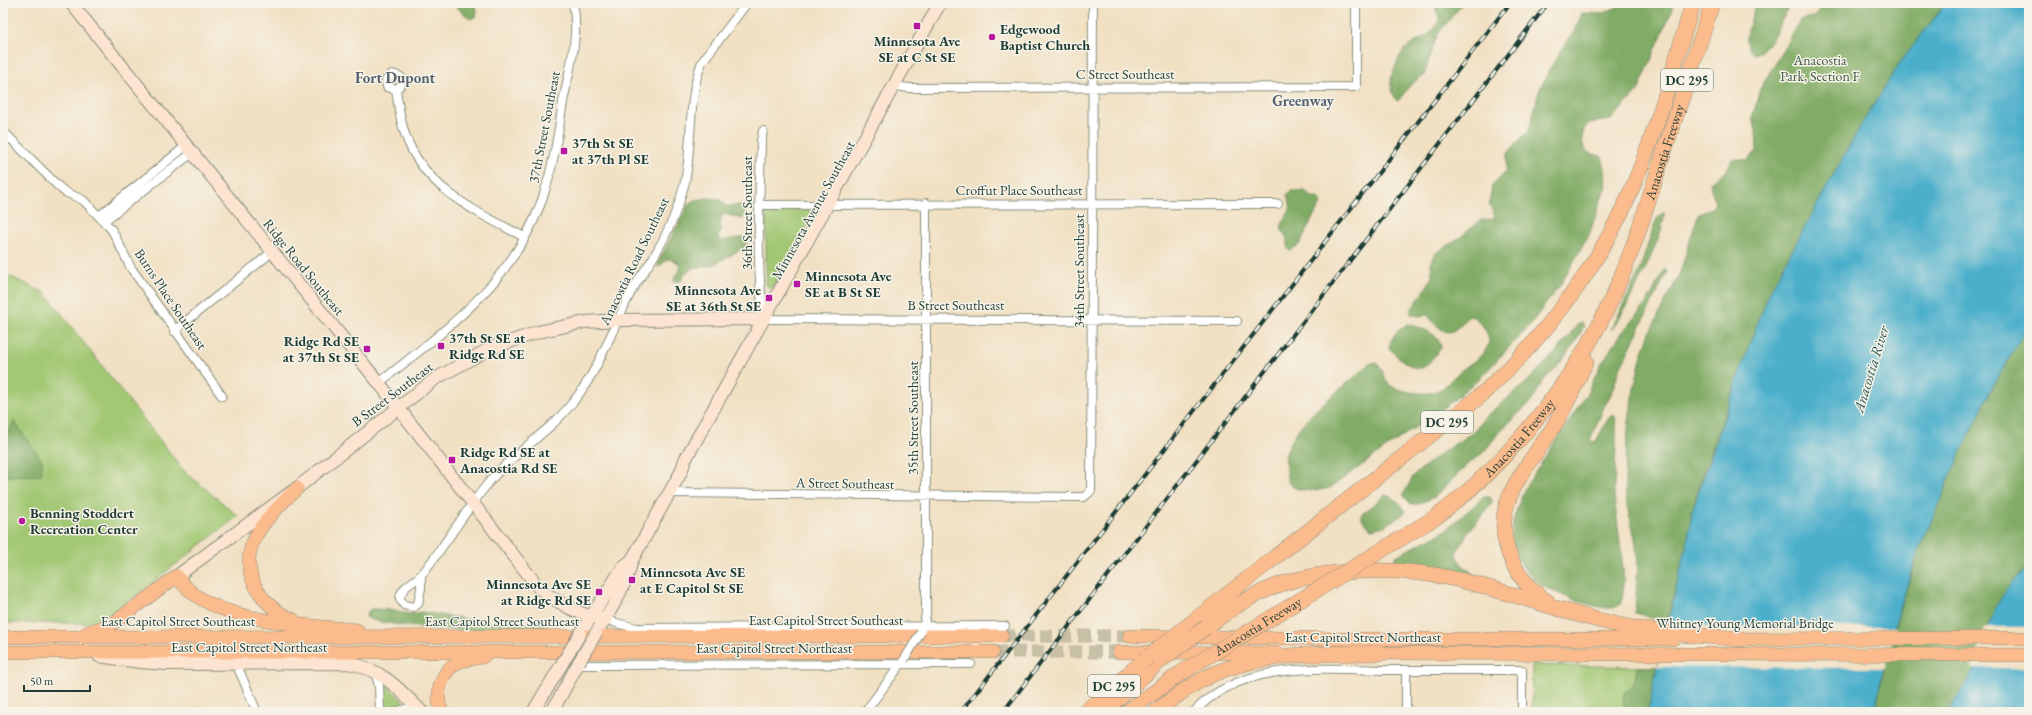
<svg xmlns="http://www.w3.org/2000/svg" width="2032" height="715" viewBox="0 0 2032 715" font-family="'EB Garamond',serif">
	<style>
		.green { fill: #a2c873; stroke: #608254 }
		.forest { fill: #81ac65; stroke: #50744c }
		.water { fill: #4cafcb; stroke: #367680 }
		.pier { fill: #f1e0c2 }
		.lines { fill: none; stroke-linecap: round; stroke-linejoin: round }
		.primary-tunnel { stroke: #c7bfa6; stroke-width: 13; stroke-dasharray: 13 6; stroke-linecap: butt }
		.street-casing { stroke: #888e7b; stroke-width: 10 }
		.secondary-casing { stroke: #888e7b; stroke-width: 14 }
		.primary-casing { stroke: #888e7b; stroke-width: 14 }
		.highway-casing { stroke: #888e7b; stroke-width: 16 }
		.street { stroke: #fff; stroke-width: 8 }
		.secondary { stroke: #fde4d1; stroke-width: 12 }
		.primary { stroke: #fbbb8d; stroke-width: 13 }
		.highway { stroke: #fbbb8d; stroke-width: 15 }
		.rail-casing { stroke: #1f3d34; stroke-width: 4 }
		.rail { stroke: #f7f3e8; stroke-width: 2.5; stroke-dasharray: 8; stroke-linecap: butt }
		.street-bridge-casing { stroke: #888e7b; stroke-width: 10; stroke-linecap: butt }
		.secondary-bridge-casing { stroke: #888e7b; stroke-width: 14; stroke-linecap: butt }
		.highway-bridge-casing { stroke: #888e7b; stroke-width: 16; stroke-linecap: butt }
		.street-bridge { stroke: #fff; stroke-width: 8 }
		.secondary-bridge { stroke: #fde4d1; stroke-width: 12 }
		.highway-bridge { stroke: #fbbb8d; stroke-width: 15 }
		.poi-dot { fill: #b5179e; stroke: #f7f3e8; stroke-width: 1.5 }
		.labels { text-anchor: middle; stroke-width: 3; stroke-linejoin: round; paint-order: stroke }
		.shield { fill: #f7f3e8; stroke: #60746a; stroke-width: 1 }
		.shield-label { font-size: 13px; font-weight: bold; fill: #1f3d34 }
		.poi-label { font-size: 14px; font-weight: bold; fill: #1f3d34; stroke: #f7f3e8; text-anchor: start }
		.park-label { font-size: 14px; fill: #395941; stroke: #f7f3e8 }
		.street-label { font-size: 14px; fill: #1f3d34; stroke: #f7f3e8 }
		.neighbourhood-label { font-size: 15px; font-weight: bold; fill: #55626f; stroke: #f7f3e8 }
		.water-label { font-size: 15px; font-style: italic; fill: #2a5a5a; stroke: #f7f3e8 }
	</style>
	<rect width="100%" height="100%" fill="#f7f3e8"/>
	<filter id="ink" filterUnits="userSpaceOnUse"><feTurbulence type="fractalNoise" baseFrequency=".025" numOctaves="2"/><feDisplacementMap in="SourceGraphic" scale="8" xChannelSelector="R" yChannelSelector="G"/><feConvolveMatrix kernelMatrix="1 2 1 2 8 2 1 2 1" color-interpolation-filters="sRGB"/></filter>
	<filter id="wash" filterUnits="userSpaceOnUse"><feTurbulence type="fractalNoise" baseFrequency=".012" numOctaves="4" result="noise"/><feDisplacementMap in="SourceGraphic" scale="16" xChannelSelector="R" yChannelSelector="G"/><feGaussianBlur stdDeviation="0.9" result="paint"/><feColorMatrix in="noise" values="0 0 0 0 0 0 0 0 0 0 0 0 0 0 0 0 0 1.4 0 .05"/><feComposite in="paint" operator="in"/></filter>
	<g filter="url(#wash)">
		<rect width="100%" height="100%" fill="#f1e0c2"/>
		<path class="green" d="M806 209 811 211 812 217 774 286 769 288 766 284V212L768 210Z
			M3 273 45 293 184 471 238 516 113 613 89 623H3Z
			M1532 665 1657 667 1656 677 1698 712H1532Z
			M386 684 406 704C397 705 390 712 382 712L383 686Z"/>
		<path class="forest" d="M452 3H474L477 10 476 17 470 19Z
			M1453 3H1463L1437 35 1424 75 1411 84 1398 101 1396 100C1390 88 1389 80 1395 68 1397 63 1399 57 1402 53 1412 39 1438 37 1439 17L1435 7 1437 4 1448 7Z
			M1626 3H1675L1638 91 1611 120 1589 123C1581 131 1579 145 1589 153 1593 155 1598 154 1602 157L1605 169 1606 185 1589 235 1562 282 1530 325 1481 377 1444 408 1421 423 1330 488C1319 491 1289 494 1287 478 1287 471 1284 460 1286 454 1297 416 1342 391 1369 364L1376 362C1385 369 1383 384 1395 388 1406 392 1423 395 1434 392 1445 389 1450 380 1458 373 1472 361 1500 350 1484 328 1481 323 1477 318 1471 316 1467 317 1465 319 1462 323 1447 341 1440 328 1427 315L1419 316 1411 314V310L1429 283 1432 276 1431 263 1436 253 1457 240 1481 220 1493 219 1495 216 1489 204 1492 186 1506 172 1507 157 1509 152 1517 142 1529 131 1539 91 1549 70 1575 30 1582 13 1601 14Z
			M1754 3H1790C1784 16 1769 52 1754 54 1737 41 1756 17 1754 3Z
			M1824 3H1946L1899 64 1861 125 1771 289 1751 340 1704 472 1692 511 1687 544 1667 622 1635 613 1638 564 1635 538 1627 506 1625 482 1627 437 1632 398 1641 358 1650 332 1680 273 1698 215 1710 209 1715 204 1710 182 1726 172 1732 159 1747 160 1757 151 1756 129 1752 119 1760 89 1800 20 1816 16Z
			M1291 191H1305L1312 197 1319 199 1322 202 1311 221 1300 244 1290 251 1288 249 1287 237 1281 229C1284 213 1296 213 1287 195Z
			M707 198 720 199 726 206 740 205 745 207 746 214 742 219 725 214 721 217 720 231 718 238 721 241 744 237 747 243 745 247 713 265 692 268 684 275 681 281H673L678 272 680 264 673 260 668 259 658 267V262L689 204 692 201Z
			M1664 213C1667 230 1624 316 1611 330L1639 272 1656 220 1661 214Z
			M1665 269 1667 273 1620 368 1611 394 1604 407 1590 440 1593 443 1596 441 1608 419 1614 415C1619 421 1614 480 1614 493 1615 516 1630 588 1620 604 1612 618 1552 592 1541 585 1527 575 1516 560 1513 543 1509 525 1518 505 1525 488L1586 395 1601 364 1622 333 1648 301Z
			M1582 323 1584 326 1576 341 1557 367 1542 382 1532 401 1500 431 1483 453 1468 464 1435 497 1418 504H1411L1403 495 1414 475 1444 451 1472 433 1486 416 1523 386 1558 350 1577 325Z
			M1408 324C1420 327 1441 334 1441 348 1436 353 1430 363 1424 367 1413 373 1396 355 1389 348 1390 338 1399 328 1408 324Z
			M2029 325V568L2019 575 2010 585 1975 668 1949 712H1875C1901 576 1956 443 2029 325Z
			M14 421 42 461V473L40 475 3 476V443Z
			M1385 495C1394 497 1403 504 1405 513L1385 526 1371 529 1362 519V514Z
			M1484 497H1490L1492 501 1491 505 1469 531 1457 551C1457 566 1469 568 1477 578L1453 570 1395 566V557L1398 555 1445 531Z
			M371 609 396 610 409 614 422 612 486 622 545 625 549 630C497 630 444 632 393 624 384 622 374 622 366 617L367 612Z
			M1637 667H1657L1648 712H1629L1630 707 1623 704 1624 693C1636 687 1635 680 1637 667Z"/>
		<path class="water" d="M1946 3H2029V325L1993 385 1958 459 1935 512 1915 560 1894 627 1883 668 1875 712H1648L1657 667 1687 544 1692 511 1751 340 1771 289 1861 125 1899 64Z
			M2029 568V712H1949C1956 696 1969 682 1975 666 1989 628 1993 593 2029 568Z"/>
		<path class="pier" d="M1667 622 1710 627H1896L1885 668 1657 667Z
			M1985 627H2029V668H1972Z"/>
	</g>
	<g filter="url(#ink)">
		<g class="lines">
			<path class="primary-tunnel" d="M1002 636H1129
				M993 652H1119"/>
			<g class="street-casing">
				<path id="street" d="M895 86 909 88 1356 87V3
					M396 89C401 86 403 83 401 77L392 74 386 80 387 87 396 89C398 104 400 120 405 134 424 189 477 212 524 237
					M3 131 57 185 65 192 83 200 112 230 131 268 222 396
					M763 131 761 141C760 200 755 261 764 319L1237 321
					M3 143 9 137
					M760 205 1278 204
					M99 216 186 146
					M104 221 192 153
					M174 331 272 252
					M379 383C444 331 513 283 542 200 553 168 558 135 563 102 569 71 580 35 573 3
					M669 493 1074 497H1084L1091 491 1093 3
					M421 575V588L418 604 413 607 404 605 400 599C400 587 415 582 422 574 448 542 468 505 496 474 520 449 551 430 573 402 599 370 611 332 629 296 636 282 645 271 653 258 667 235 679 208 685 182 693 143 687 99 702 62L747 3
					M606 619 616 623 637 628 1005 626
					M921 632 924 625 926 613V203
					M236 663 257 712
					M577 665 971 664
					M375 671 379 686 380 712
					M395 712 407 709 422 712
					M865 712 904 660
					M1194 712C1242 659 1327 669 1392 670 1435 670 1479 670 1522 670V712
					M1406 712V670"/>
			</g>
			<g class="secondary-casing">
				<path id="secondary" d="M71 3 379 383 539 588C560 604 579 616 606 619
					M177 576 297 488 435 379 489 349 538 332 585 322 618 320 764 319
					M596 633C611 611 626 586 632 560L681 472 685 460 940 3
					M580 634 623 567 632 560
					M99 656 140 662 167 664 349 663C383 670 398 688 422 712
					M533 712 563 662
					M552 712 579 662"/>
			</g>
			<g class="primary-casing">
				<path id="primary" d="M294 620C260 607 236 569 257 534 267 516 284 502 297 488
					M86 633 112 624 177 576C208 625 306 624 357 630
					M1129 636 1352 639H1673
					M3 637 1002 636
					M1733 639 2029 638
					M3 652H993
					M1119 652 1277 653
					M1371 653 2029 655
					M442 712C434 694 441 669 461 661 468 659 476 658 483 657"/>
			</g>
			<g class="highway-casing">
				<g id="highway">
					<path id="s1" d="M1436 517C1504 467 1570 386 1607 309 1630 261 1646 209 1662 158 1679 107 1696 55 1712 3"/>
					<path d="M1548 602C1511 578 1492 532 1512 491 1523 469 1539 449 1552 429 1566 407 1576 384 1586 361"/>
					<path d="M1206 627C1224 614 1242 601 1262 592 1313 567 1401 566 1455 579 1508 591 1558 611 1610 623 1653 634 1698 635 1742 639"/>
					<path d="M1181 631 1479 397C1541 341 1592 277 1627 200 1655 138 1673 69 1693 3"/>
					<path d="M1085 712 1143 661"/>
					<path d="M1103 712 1161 660"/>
					<path d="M1127 712 1181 673"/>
					<path d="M1156 712C1176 695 1201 678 1226 669 1275 652 1329 654 1380 653"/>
				</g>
			</g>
			<use href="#street" class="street"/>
			<use href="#secondary" class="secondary"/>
			<use href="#primary" class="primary"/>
			<use href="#highway" class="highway"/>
			<g class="rail-casing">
				<path id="rail" d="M961 712 1510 3
					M1003 712 1548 3"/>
			</g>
			<use href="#rail" class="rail"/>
			<g class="street-bridge-casing">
				<path id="street-bridge" d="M904 660 921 632"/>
			</g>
			<g class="secondary-bridge-casing">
				<path id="secondary-bridge" d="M563 662 580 634
					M579 662 596 633"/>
			</g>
			<g class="highway-bridge-casing">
				<g id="highway-bridge">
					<path d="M1161 660 1206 627"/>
					<path d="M1143 661 1181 631"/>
					<path id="s2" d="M1181 673 1436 517"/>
				</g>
			</g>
			<use href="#street-bridge" class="street-bridge"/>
			<use href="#secondary-bridge" class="secondary-bridge"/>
			<use href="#highway-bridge" class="highway-bridge"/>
		</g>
	</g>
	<g class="poi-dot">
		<rect x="913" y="22" width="8" height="8" rx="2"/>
		<circle cx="992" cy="37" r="4"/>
		<rect x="560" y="147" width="8" height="8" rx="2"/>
		<rect x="793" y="280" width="8" height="8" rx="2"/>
		<rect x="765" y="294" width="8" height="8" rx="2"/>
		<rect x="437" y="342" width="8" height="8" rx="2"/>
		<rect x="363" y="345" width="8" height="8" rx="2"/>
		<rect x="448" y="456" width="8" height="8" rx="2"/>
		<circle cx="22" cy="521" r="4"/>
		<rect x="628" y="576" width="8" height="8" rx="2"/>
		<rect x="595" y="588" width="8" height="8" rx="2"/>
	</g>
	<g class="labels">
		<g class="shield">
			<rect x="1661" y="69" width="52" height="22" rx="3"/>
			<rect x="1421" y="411" width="52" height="22" rx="3"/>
			<rect x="1088" y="675" width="52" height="22" rx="3"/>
		</g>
		<g class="shield-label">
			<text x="1687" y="85">DC 295</text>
			<text x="1447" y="427">DC 295</text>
			<text x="1114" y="691">DC 295</text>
		</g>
		<g class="poi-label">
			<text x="1000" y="34">Edgewood<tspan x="1000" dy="16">Baptist Church</tspan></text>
			<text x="917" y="46" text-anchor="middle">Minnesota Ave<tspan x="917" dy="16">SE at C St SE</tspan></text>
			<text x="572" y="148">37th St SE<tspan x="572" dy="16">at 37th Pl SE</tspan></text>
			<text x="805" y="281">Minnesota Ave<tspan x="805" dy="16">SE at B St SE</tspan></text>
			<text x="761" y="295" text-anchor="end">Minnesota Ave<tspan x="761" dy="16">SE at 36th St SE</tspan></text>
			<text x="449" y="343">37th St SE at<tspan x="449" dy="16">Ridge Rd SE</tspan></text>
			<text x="359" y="346" text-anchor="end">Ridge Rd SE<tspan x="359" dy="16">at 37th St SE</tspan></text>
			<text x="460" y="457">Ridge Rd SE at<tspan x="460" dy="16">Anacostia Rd SE</tspan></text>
			<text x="30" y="518">Benning Stoddert<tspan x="30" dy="16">Recreation Center</tspan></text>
			<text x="640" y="577">Minnesota Ave SE<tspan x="640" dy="16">at E Capitol St SE</tspan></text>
			<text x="591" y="589" text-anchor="end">Minnesota Ave SE<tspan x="591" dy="16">at Ridge Rd SE</tspan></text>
		</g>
		<g class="park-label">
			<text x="1820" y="65">Anacostia<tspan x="1820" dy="16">Park, Section F</tspan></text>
		</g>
		<g class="street-label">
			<text x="1125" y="79">C Street Southeast</text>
			<text transform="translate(544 127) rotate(-79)" y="5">37th Street Southeast</text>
			<text dy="5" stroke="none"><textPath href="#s1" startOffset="439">Anacostia Freeway</textPath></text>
			<text x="1019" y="195">Croffut Place Southeast</text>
			<text transform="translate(813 210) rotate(-61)" y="5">Minnesota Avenue Southeast</text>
			<text transform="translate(747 213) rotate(-90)" y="5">36th Street Southeast</text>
			<text transform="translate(634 261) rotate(-64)" y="5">Anacostia Road Southeast</text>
			<text transform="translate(304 267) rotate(51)" y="5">Ridge Road Southeast</text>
			<text transform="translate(1079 271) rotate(-90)" y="5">34th Street Southeast</text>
			<text transform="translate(171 299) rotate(56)" y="5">Burns Place Southeast</text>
			<text x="956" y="310">B Street Southeast</text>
			<text transform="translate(392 394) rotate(-37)" y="5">B Street Southeast</text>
			<text transform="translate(913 418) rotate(-90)" y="5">35th Street Southeast</text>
			<text dy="5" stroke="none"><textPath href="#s1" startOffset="115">Anacostia Freeway</textPath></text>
			<text transform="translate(845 483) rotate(1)" y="5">A Street Southeast</text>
			<text x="826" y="625">East Capitol Street Southeast</text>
			<text x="178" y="626">East Capitol Street Southeast</text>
			<text x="502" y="626">East Capitol Street Southeast</text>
			<text x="1745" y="628">Whitney Young Memorial Bridge</text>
			<text dy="5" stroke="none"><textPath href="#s2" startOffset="90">Anacostia Freeway</textPath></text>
			<text x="1363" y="642">East Capitol Street Northeast</text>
			<text x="249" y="652">East Capitol Street Northeast</text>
			<text x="774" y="653">East Capitol Street Northeast</text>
		</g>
		<g class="neighbourhood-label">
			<text x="395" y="83">Fort Dupont</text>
			<text x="1303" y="106">Greenway</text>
		</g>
		<g class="water-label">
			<text transform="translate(1871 369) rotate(-73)" y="5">Anacostia River</text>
		</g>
	</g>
	<rect width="2032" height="715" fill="none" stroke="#f7f3e8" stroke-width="16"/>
	<path d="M24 685v6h66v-6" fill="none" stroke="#1f3d34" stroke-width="2"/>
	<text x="30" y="685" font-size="12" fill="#1f3d34" stroke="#f7f3e8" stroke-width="3" paint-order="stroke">50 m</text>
</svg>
